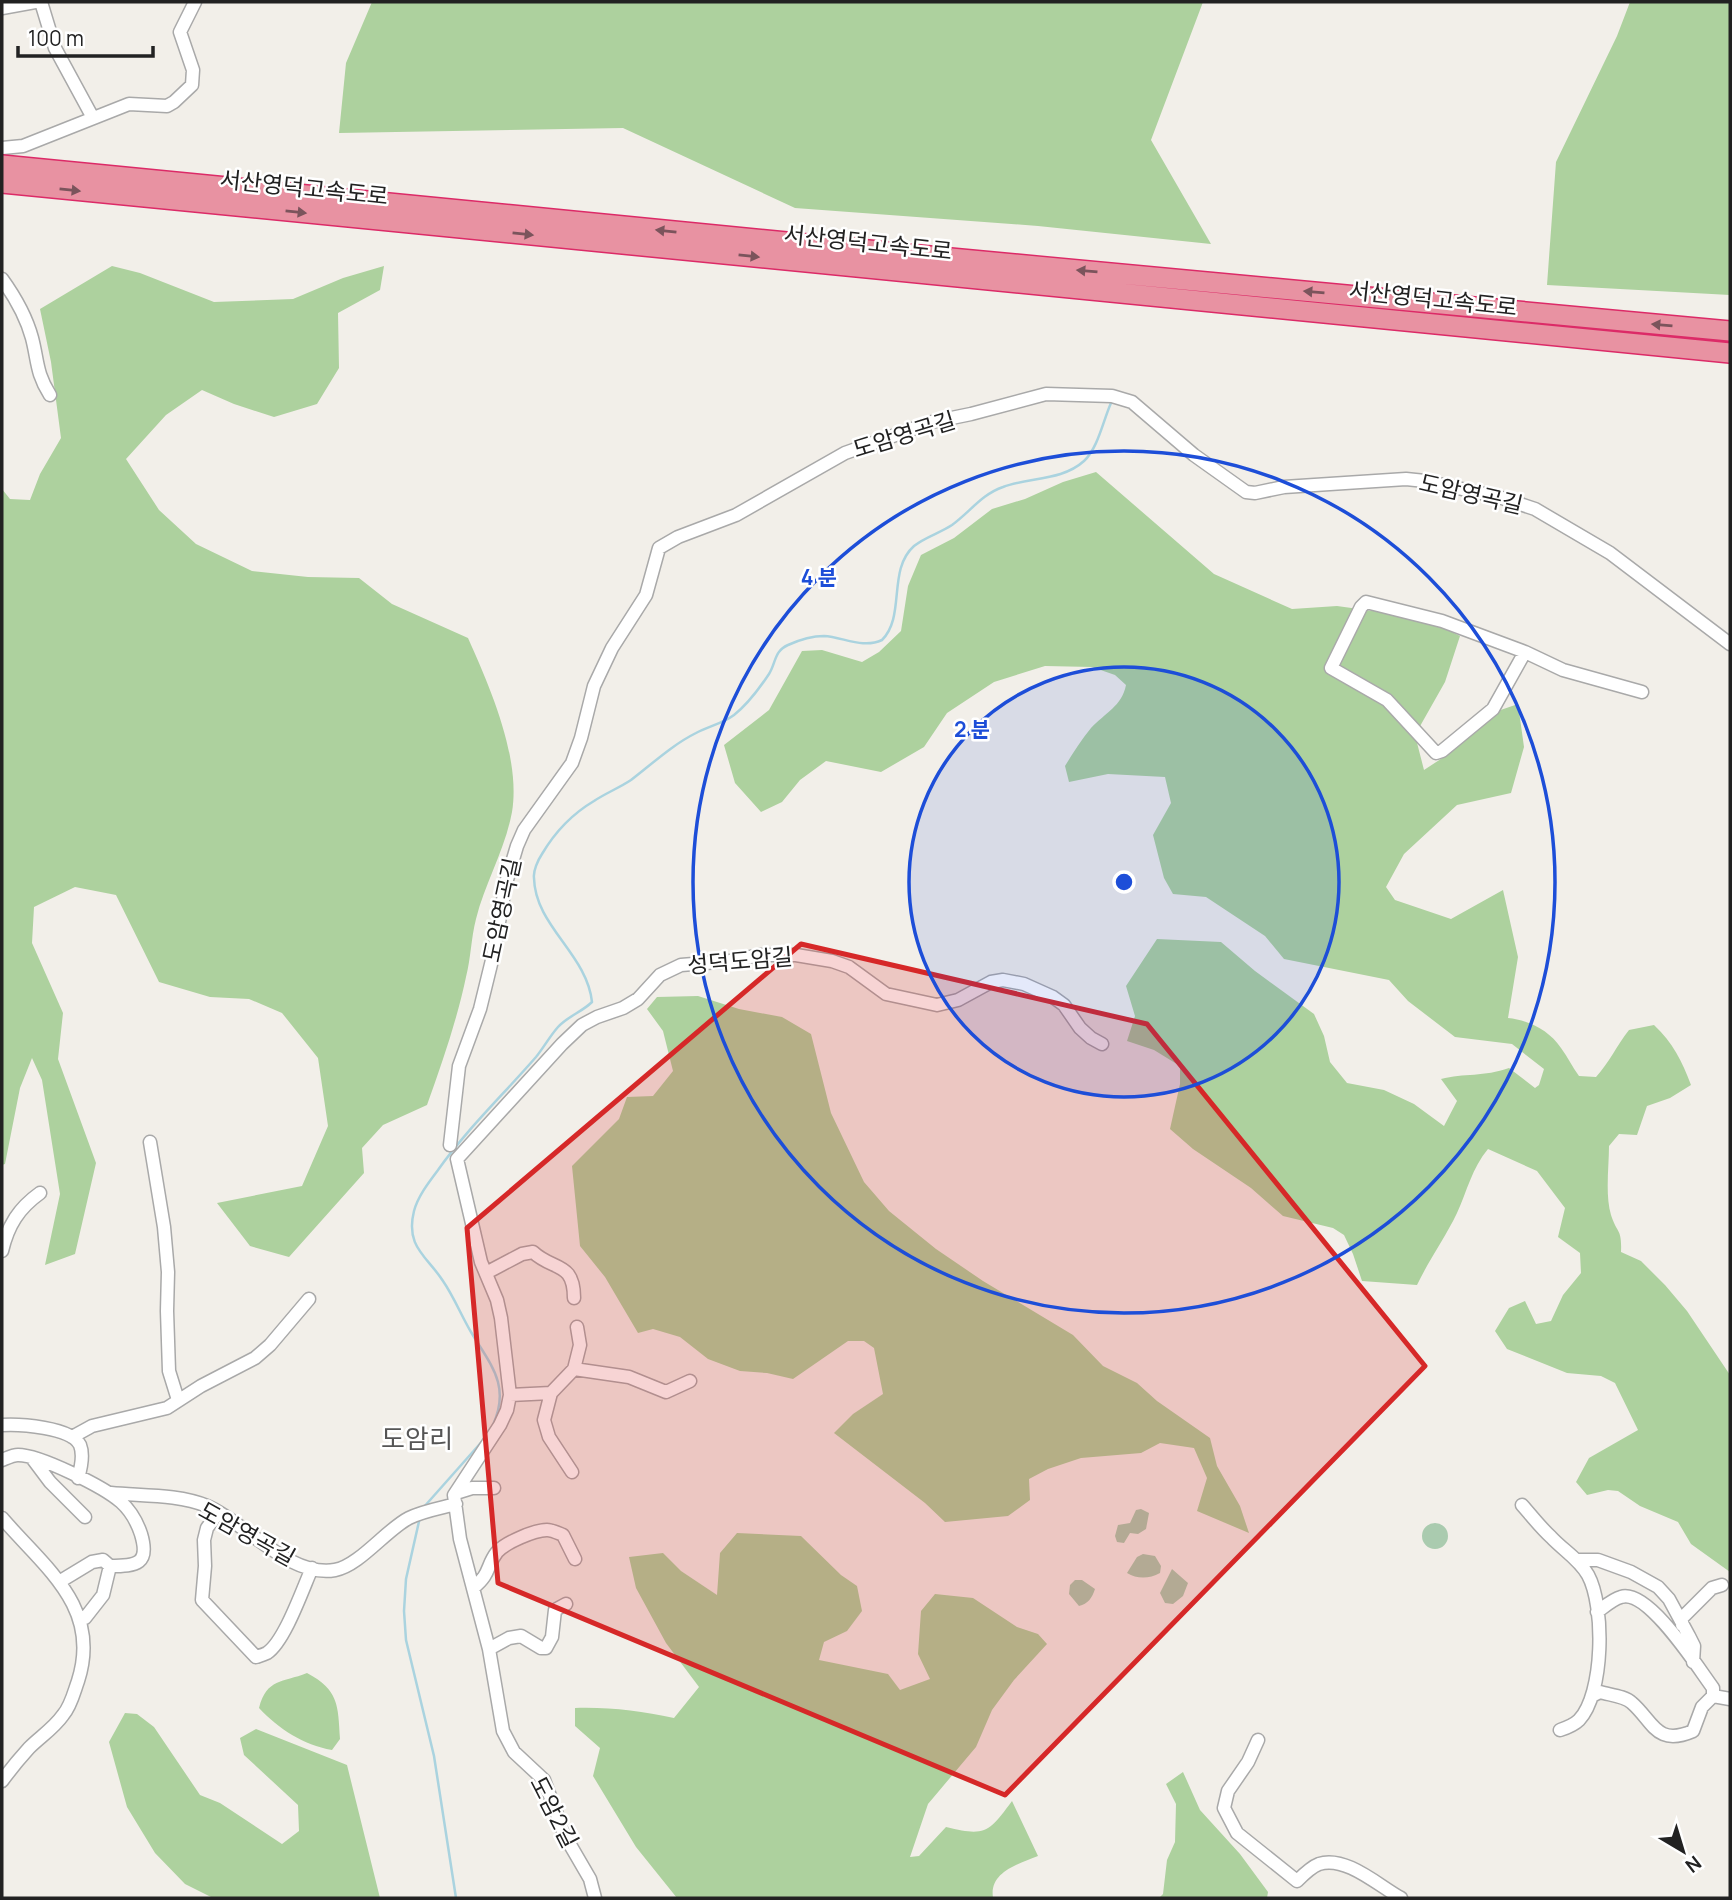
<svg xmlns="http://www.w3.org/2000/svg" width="1732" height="1900" viewBox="0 0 1732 1900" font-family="Manrope,'Noto Sans KR',sans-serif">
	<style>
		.forest { fill: #add19e }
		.cemetery { fill: #aacbaf }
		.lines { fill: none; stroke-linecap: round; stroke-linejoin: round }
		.stream { stroke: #aad3df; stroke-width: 2.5 }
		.minor-casing { stroke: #a9a9a9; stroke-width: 15 }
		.highway-casing { stroke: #dc2a67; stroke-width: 22 }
		.minor { stroke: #fff; stroke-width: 12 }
		.highway { stroke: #e892a2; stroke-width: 19 }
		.oneway { fill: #7b545c }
		.marked { fill: #d62828; fill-opacity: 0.2; stroke: #d62828; stroke-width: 5; stroke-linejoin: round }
		.ring { fill: none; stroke: #1d4ed8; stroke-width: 3.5 }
		.labels { text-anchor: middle; stroke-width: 5; stroke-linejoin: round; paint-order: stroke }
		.street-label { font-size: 23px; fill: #222; stroke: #fff }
		.quarter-label { font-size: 26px; fill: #555; stroke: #fff }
		.centre { fill: #1d4ed8; stroke: #fff; stroke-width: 3.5 }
		.ring-label { font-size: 21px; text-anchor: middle; font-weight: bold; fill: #1d4ed8; stroke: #fff; stroke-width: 5; stroke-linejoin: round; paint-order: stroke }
	</style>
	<rect width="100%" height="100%" fill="#f2efe9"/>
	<path class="forest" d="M372 2H1203L1151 140 1211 244 1038 226 795 208 623 128 339 133 346 63Z
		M1630 2H1730V295L1547 285 1556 162 1617 36Z
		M112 266 140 273 214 302 293 299 343 278 384 266 380 290 338 313 339 368 317 404 274 417 234 404 202 390 166 415 126 459 159 510 196 544 252 571 308 577 359 578 392 604 468 638C490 687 521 758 512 812 505 850 485 883 476 919 471 938 471 958 466 977 457 1020 442 1063 427 1105L383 1125 362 1148 364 1173 289 1257 250 1246 217 1203 302 1186 328 1126 318 1058 282 1013 249 999 210 997 159 982 116 895 75 887 34 907 32 943 63 1013 58 1059 96 1163 75 1254 45 1265 60 1194 42 1080 32 1058 20 1088 5 1164 2 1165V489L10 499 30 500 40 474 61 438 51 362 40 309Z
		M1096 472 1214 574 1292 609 1337 606 1424 618 1460 636 1445 682 1415 735 1424 770 1450 753 1492 713 1518 704 1524 747 1511 793 1457 805 1404 854 1386 887 1395 900 1451 919 1503 890 1518 957 1508 1018C1528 1020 1549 1030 1561 1048 1568 1057 1572 1067 1579 1076L1596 1077C1609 1063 1617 1045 1629 1030L1654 1025C1673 1043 1682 1061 1691 1085L1670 1098 1647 1106 1637 1135 1619 1134 1609 1146C1609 1167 1605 1194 1611 1215 1617 1234 1622 1228 1621 1252L1641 1261 1665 1285 1687 1311 1730 1375V1572L1691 1544 1678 1522 1640 1506 1618 1491 1608 1490 1587 1495 1576 1482 1589 1458 1638 1430 1615 1383 1601 1376 1567 1373 1507 1349 1495 1331 1509 1308 1525 1301 1536 1324 1551 1321 1563 1295 1581 1273 1580 1253 1558 1237 1565 1208 1537 1171 1488 1149C1472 1168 1467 1191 1457 1213 1445 1238 1429 1260 1417 1285L1362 1281 1353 1254 1344 1235 1333 1228 1283 1216 1251 1188 1193 1149 1170 1129 1180 1084V1066L1154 1050 1127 1041 1135 1016 1126 986 1157 939 1221 942 1255 971 1314 1014 1324 1036 1330 1062 1347 1083 1384 1090 1414 1104 1444 1126 1457 1101 1441 1079C1464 1073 1484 1077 1509 1068L1535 1088 1539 1085 1544 1069 1512 1044 1455 1037 1408 1001 1389 980 1284 959 1265 936 1206 897 1173 894 1164 878 1153 835 1171 803 1165 777 1108 774 1069 782 1065 766C1073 753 1081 740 1091 728 1105 713 1122 706 1126 685L1115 675 1092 667 1045 666 994 682 947 713 924 747 881 772 826 761 800 780 782 802 761 812 735 783 724 745 769 710 802 651 822 650 862 662 879 652 901 631 908 586 921 555 954 538 992 509 1025 499 1063 482Z
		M698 996 739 1009 782 1017 811 1034 831 1113 864 1182 889 1211 936 1249 983 1281 1073 1335 1103 1366 1137 1383 1157 1401 1210 1438 1217 1466 1240 1506 1249 1533 1197 1511 1207 1478 1194 1448 1160 1443 1141 1453 1081 1458 1048 1469 1029 1479 1030 1500 1008 1516 945 1522 925 1503 834 1433 853 1414 883 1394 874 1348 864 1341H848L793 1379 767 1373 740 1371 708 1359 680 1337 653 1329 638 1333 605 1277 580 1246 572 1166 619 1119 627 1097 653 1096 673 1071 663 1031 647 1009 657 997Z
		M737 1533 801 1536 841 1575 857 1586 862 1611 847 1631 824 1642 819 1660 888 1674 900 1690 930 1679 918 1654 921 1611 935 1594 973 1598 1017 1627 1038 1634 1047 1644 1014 1680 992 1710 976 1747 928 1804 910 1857 919 1856 946 1827C986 1837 989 1832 1012 1801L1038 1856C1018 1864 989 1872 993 1898H677L636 1847 593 1776 600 1748 575 1726V1708C610 1707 641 1711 674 1718L699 1687 666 1643 636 1588 629 1557 663 1553 681 1571 717 1595 720 1553Z
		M307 1673C339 1690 338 1705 340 1739L332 1750C303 1745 279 1729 259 1708 267 1678 282 1683 307 1673Z
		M125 1713 137 1714 154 1727 200 1795 220 1803 282 1844 299 1831 298 1805 244 1755 240 1738 256 1729 347 1765 380 1898H213L185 1884 155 1853 127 1807 109 1742Z
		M1183 1772 1200 1810 1240 1854 1268 1892 1267 1898H1159L1163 1894 1167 1860 1175 1842 1176 1804 1166 1784Z"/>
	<path class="cemetery" d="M1141 1509 1149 1513 1146 1529 1138 1534 1130 1533 1124 1543 1117 1542 1115 1536 1118 1525 1130 1523 1136 1510Z
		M1422 1536a13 13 0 1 1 26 0a13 13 0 1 1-26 0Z
		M1143 1554 1155 1556 1161 1566 1160 1573C1149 1579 1137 1579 1127 1573L1137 1557Z
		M1172 1569 1188 1583 1183 1596 1173 1604 1165 1603 1160 1593Z
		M1075 1580H1082L1095 1589C1092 1598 1088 1604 1079 1606L1069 1594 1070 1585Z"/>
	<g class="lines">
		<path class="stream" d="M493 1425C511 1385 490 1364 471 1332 461 1315 454 1297 443 1281 427 1256 405 1247 414 1211 418 1196 429 1182 438 1170 467 1129 503 1095 536 1057 544 1047 550 1036 558 1027 568 1016 582 1012 592 1002 587 954 535 926 534 878 533 871 538 860 542 854 555 832 572 814 594 801 606 793 619 788 631 780 652 764 672 745 696 733 709 726 722 724 734 715 748 704 759 689 769 674 776 663 774 651 788 645 799 640 812 636 824 636 843 637 863 649 882 640 906 616 887 570 914 546 925 537 940 533 952 525 969 513 982 494 1003 487 1029 477 1062 481 1084 461 1098 448 1103 421 1111 403
			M423 1508 486 1437
			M420 1517 406 1579 404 1611 406 1640 434 1756 456 1898"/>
		<g class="minor-casing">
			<path id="minor" d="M41 2 55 48 93 118
				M2 8 35 2
				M2 148 23 146 129 104 167 106 174 102 192 85 193 70 180 32 195 2
				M2 279C15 297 26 316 32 338 38 361 36 373 50 395
				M1525 652 1493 709 1442 751 1436 753 1387 700 1331 668 1361 607 1366 602 1442 621 1525 652 1563 670 1642 692
				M150 1142 164 1227 168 1272 167 1311 169 1371 178 1400
				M450 1145 459 1066 480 1009 493 956 506 883 517 846 524 830 572 763 581 738 594 686 612 648 646 595 659 548 678 537 736 515 845 453 932 422 971 414 1046 394 1112 396 1132 402 1194 455 1246 492 1255 493 1284 487 1406 479 1425 481 1499 497 1535 509 1610 553 1730 644
				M2 1251C8 1225 19 1208 40 1193
				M486 1273 522 1254 533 1252C553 1271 574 1261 574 1298
				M574 1369 629 1377 666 1392 690 1381
				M510 1395 551 1393
				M2 1425C19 1424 71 1427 80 1445 84 1455 81 1468 78 1478
				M72 1437 92 1426 167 1408 201 1386 255 1358 270 1345 309 1299
				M32 1458 50 1482 85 1517
				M2 1460C7 1458 13 1455 18 1455 40 1455 104 1487 121 1502 131 1511 137 1522 141 1534 150 1564 137 1566 110 1566
				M572 1472 549 1437 544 1420 551 1393 574 1369 580 1345 577 1327
				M111 1493C141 1496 178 1494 207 1506 245 1522 289 1578 335 1570 359 1566 387 1529 409 1518 423 1511 441 1508 456 1504
				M456 1493 472 1488H494
				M1522 1505C1531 1515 1540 1527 1551 1537 1563 1550 1579 1559 1588 1575 1605 1606 1604 1694 1579 1720 1574 1725 1566 1728 1560 1730
				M218 1513 207 1528 204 1540 205 1566 202 1600 256 1657C259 1656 263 1655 267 1653 285 1641 303 1588 312 1568
				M2 1518C44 1567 102 1607 78 1681 74 1692 71 1706 63 1715 54 1728 40 1737 29 1748 19 1759 10 1770 2 1781
				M1577 1560H1598L1631 1572 1658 1587 1669 1599 1689 1636 1694 1646 1693 1662
				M59 1582 92 1562 103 1560 110 1566 103 1595 85 1618 80 1620
				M473 1588C491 1574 486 1566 497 1552 505 1543 534 1530 547 1530 552 1530 558 1533 563 1535L575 1559
				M1597 1612C1604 1607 1613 1599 1621 1597 1648 1588 1698 1668 1713 1688V1696
				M1682 1625V1618L1712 1588 1722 1585
				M489 1649 509 1638 521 1636 541 1648H546L552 1637 555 1610 566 1604
				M1592 1696 1600 1692C1610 1695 1625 1696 1632 1703 1653 1721 1656 1747 1693 1731L1702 1707 1713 1696 1730 1699
				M1258 1740 1248 1762 1228 1791 1224 1808 1237 1833 1297 1881C1303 1875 1311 1867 1319 1864 1346 1855 1380 1887 1401 1898
				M595 1898 590 1879 565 1836 544 1780 514 1752 503 1731 489 1649 460 1539 454 1495 500 1425 507 1410 510 1395 501 1318 497 1300 481 1262 457 1159 562 1044 582 1025 597 1017 623 1008 638 999 660 975 681 965 730 961 760 955H796L832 961 849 967 886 994 937 1005 958 1000 991 982 1003 980 1024 984 1053 997 1064 1005 1080 1028 1091 1038 1102 1044"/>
		</g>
		<g class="highway-casing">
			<path id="highway" d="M2 165 940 257 1730 331
				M2 183 1730 353"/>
		</g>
		<use href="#minor" class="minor"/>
		<use href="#highway" class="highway"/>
	</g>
	<defs><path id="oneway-solid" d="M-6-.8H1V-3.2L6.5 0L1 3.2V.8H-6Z" transform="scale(1.75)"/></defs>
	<g class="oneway">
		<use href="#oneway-solid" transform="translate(70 190) rotate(6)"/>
		<use href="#oneway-solid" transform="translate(296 212) rotate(6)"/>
		<use href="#oneway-solid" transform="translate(666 231) rotate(-174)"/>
		<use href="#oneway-solid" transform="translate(523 234) rotate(6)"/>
		<use href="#oneway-solid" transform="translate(749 256) rotate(6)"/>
		<use href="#oneway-solid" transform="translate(1087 271) rotate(-175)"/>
		<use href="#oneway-solid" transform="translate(1314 292) rotate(-175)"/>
		<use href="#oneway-solid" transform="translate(1662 325) rotate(-175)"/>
	</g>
	<path class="marked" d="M801 944 1147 1024 1425 1366 1005 1795 498 1583 467 1228Z"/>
	<circle cx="1124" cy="882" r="215" fill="#1d4ed8" fill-opacity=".12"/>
	<g class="ring">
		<circle cx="1124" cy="882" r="215"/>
		<circle cx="1124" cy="882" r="431"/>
	</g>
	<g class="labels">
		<g class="street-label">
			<text transform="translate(304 188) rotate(6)" y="8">서산영덕고속도로</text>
			<text transform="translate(868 243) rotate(6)" y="8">서산영덕고속도로</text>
			<text transform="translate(1433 299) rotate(6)" y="8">서산영덕고속도로</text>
			<text transform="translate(904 435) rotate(-17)" y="8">도암영곡길</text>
			<text transform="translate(1471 494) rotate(13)" y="8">도암영곡길</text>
			<text transform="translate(502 910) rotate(-78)" y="8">도암영곡길</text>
			<text transform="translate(740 961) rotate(-5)" y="8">성덕도암길</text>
			<text transform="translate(247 1534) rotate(29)" y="8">도암영곡길</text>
			<text transform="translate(554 1812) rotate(63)" y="8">도암2길</text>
		</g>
		<g class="quarter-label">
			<text x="417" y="1448">도암리</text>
		</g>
	</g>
	<circle cx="1124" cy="882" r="10" class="centre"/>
	<g class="ring-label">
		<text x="819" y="585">4 분</text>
		<text x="972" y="737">2 분</text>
	</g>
	<rect width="1732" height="1900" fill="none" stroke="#222222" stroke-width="7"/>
	<g transform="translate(1683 1851) rotate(142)" stroke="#ffffff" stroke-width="5" paint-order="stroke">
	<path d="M0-5L12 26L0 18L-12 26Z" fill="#222222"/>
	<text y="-10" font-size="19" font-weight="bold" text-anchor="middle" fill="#222222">N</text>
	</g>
	<path d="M18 46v10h135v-10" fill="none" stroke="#222222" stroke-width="3.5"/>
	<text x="28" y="46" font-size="21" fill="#222222" stroke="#ffffff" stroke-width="5" paint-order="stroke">100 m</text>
</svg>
